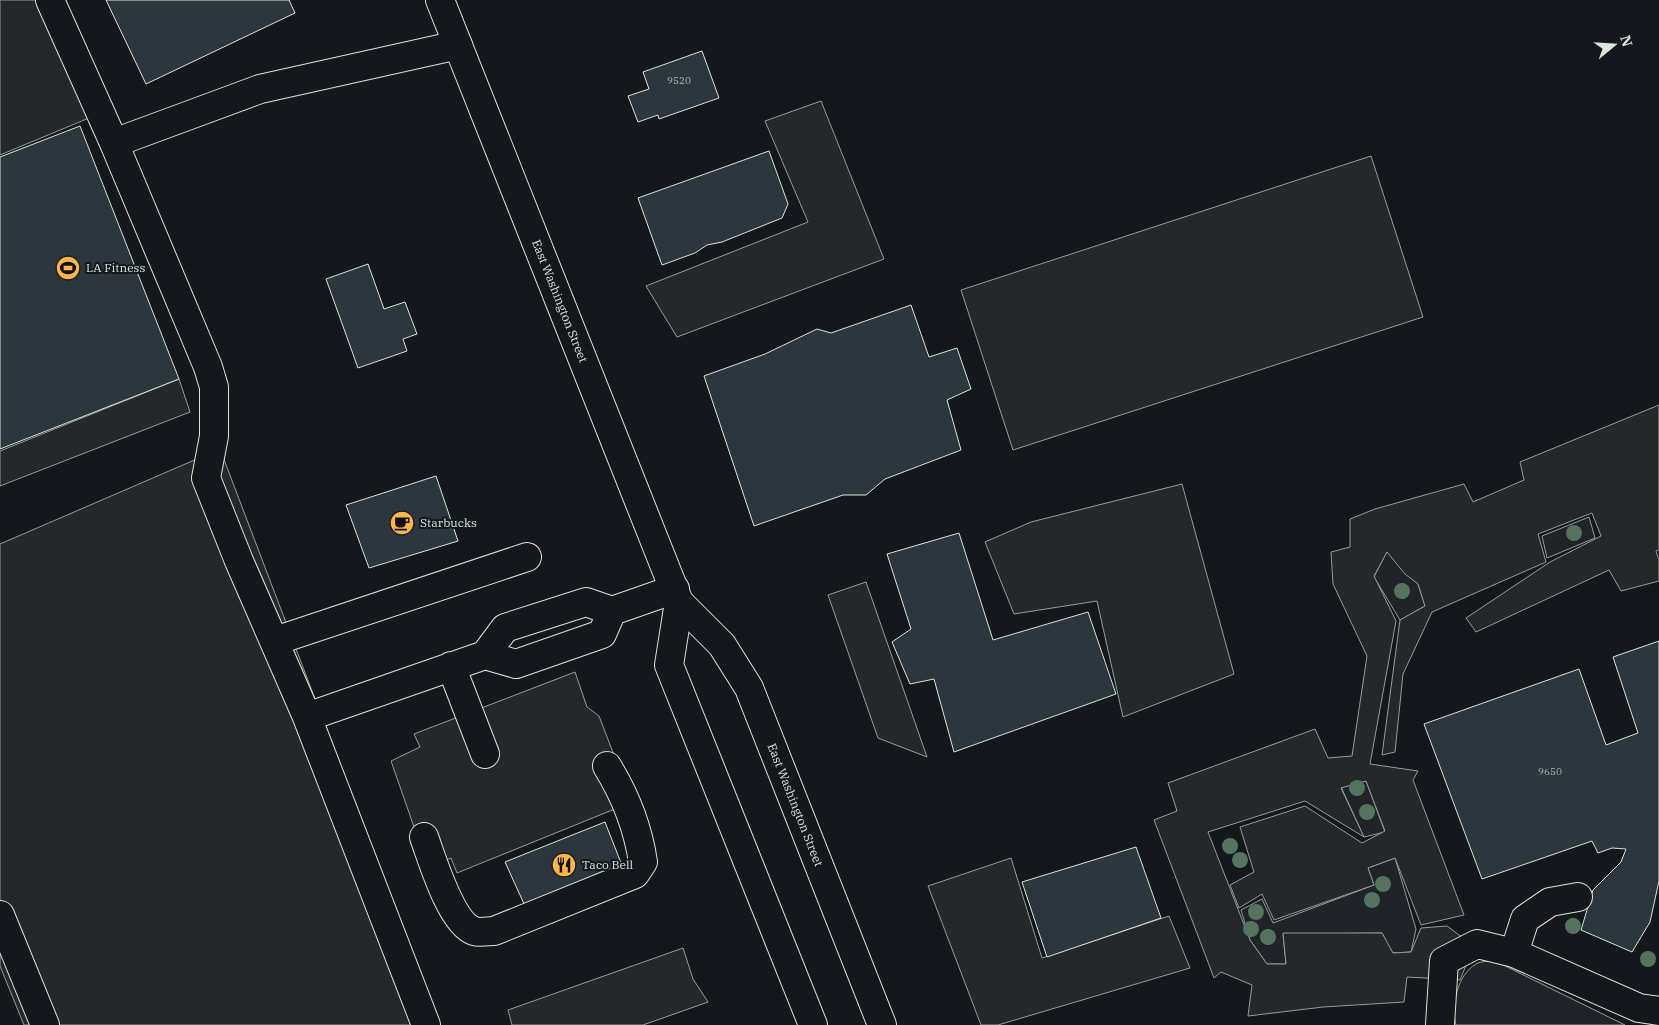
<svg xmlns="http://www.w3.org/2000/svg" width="1659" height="1025" viewBox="0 0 1659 1025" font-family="'IBM Plex Serif',serif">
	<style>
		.green { fill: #202428; stroke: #939e99 }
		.parking { fill: #24282b; stroke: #939e99 }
		.building { fill: #2c363c; stroke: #d8e6dc }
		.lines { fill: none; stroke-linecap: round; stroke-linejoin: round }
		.minor-casing { stroke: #d8e6dc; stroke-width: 30 }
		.major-casing { stroke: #d8e6dc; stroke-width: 30 }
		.minor { stroke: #14181c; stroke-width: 28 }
		.major { stroke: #14181c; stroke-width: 28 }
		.tree { fill: #55745f }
		.labels { text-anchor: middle; stroke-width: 4; stroke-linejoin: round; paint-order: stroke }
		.number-label { font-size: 10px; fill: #adbab4 }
		.poi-label { font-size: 12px; fill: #d8e6dc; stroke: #14181c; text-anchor: start }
		.street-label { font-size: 12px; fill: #d8e6dc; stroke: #14181c }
	</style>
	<rect width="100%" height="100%" fill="#14181c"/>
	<path class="green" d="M1589 517 1595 538 1547 558 1542 536Z
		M1387 551 1418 584 1425 606 1400 620 1374 577Z
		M1366 781 1385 832 1364 837 1341 787Z
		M1395 858 1416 929 1411 952 1392 953 1382 933 1283 934 1286 964H1267L1250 940 1241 910 1262 899 1273 923 1374 885 1368 868Z
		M1495 961 1625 1025H1456C1451 1006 1457 975 1476 964 1481 961 1490 961 1495 961Z"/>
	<path class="parking" d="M0 0H50L101 113 0 155Z
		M821 101 884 259 677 337 646 286 808 222 765 121Z
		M1371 156 1423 317 1013 450 961 290Z
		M179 379 190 412 0 486V451Z
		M1659 405V550L1656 551 1659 560V581L1621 591 1609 570 1476 632 1466 618 1550 562 1601 536 1592 513 1538 534 1546 562 1432 612 1403 674 1395 752 1382 755 1400 620 1425 606 1418 584 1405 574 1387 552 1374 576 1396 621 1370 764 1418 771 1413 780 1464 915 1421 925 1395 858 1368 868 1374 885 1274 920 1262 894 1239 908 1230 885 1254 872 1240 827 1305 806 1362 843 1385 831 1366 781 1341 788 1364 837 1305 801 1208 832 1250 940 1267 964H1286L1283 933H1382L1393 953 1411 952 1421 928 1447 926 1474 946 1460 980 1407 977 1404 1002 1323 1007 1248 1016 1252 985 1221 972 1214 978 1154 820 1177 811 1168 783 1315 729 1328 758 1352 756 1367 656 1333 584 1331 552 1350 547V519L1375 509 1464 484 1473 502 1524 480 1520 462Z
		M220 449 439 1025H24L0 966V544Z
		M1182 484 1234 674 1123 717 1097 601 1014 614 985 542 1031 522Z
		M866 582 927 757 878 738 828 595Z
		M575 672 587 707 599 716 632 802 457 873 451 858 428 867 391 761 420 747 414 734Z
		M1011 858 1042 958 1169 916 1190 968 998 1025H981L928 886Z
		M683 948 693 979 708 1002 643 1025H512L508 1010Z"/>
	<path class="building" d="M106 0H289L295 13 146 84Z
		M702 51 719 98 659 119 658 115 638 122 628 96 649 89 643 72Z
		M80 126 179 379 0 449V157Z
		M769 151 788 204 782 218 722 242 707 245 695 253 662 265 638 198Z
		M368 264 384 309 405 302 417 334 403 339 407 351 358 368 326 279Z
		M911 305 929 357 957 348 971 389 947 400 961 450 885 479 866 495H843L754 526 704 376 765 354 817 329 831 333Z
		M436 476 458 541 369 568 346 505Z
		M959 533 993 640 1088 612 1116 694 954 752 934 679 910 684 892 642 911 629 887 554Z
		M1659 641V881L1650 922 1632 952 1581 930 1593 890 1621 862 1626 849 1612 848 1598 853 1592 841 1482 879 1424 724 1579 669 1606 745 1638 733 1613 657Z
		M605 822 623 868 525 906 505 862Z
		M1136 847 1161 918 1047 957 1022 882Z"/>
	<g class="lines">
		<g class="minor-casing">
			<path id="minor" d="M50 0 114 143 208 367 214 387V436L206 478 239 561 307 717 426 1025
				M114 143 260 89 458 45
				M275 641 527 557
				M485 655 516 664 602 634 612 611
				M451 666 485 754
				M307 717 485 655 505 628 586 602 612 611 675 589
				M424 837C432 859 451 923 474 931 480 933 488 931 494 931L635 874 643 862C638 828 625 795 607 766
				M0 915 45 1025
				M1514 953 1525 919 1550 902 1578 897
				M1440 1025 1444 961 1477 944 1514 953 1639 1008 1659 1011"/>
		</g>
		<g class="major-casing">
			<g id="major">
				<path id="s1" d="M440 0 679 602 722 645 749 688 882 1025"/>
				<path d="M679 602 669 665 813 1025"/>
			</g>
		</g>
		<use href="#minor" class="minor"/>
		<use href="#major" class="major"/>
	</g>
	<g class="tree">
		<circle cx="1574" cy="533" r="8"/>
		<circle cx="1402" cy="591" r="8"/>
		<circle cx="1357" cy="788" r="8"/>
		<circle cx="1367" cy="812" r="8"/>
		<circle cx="1230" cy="846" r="8"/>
		<circle cx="1240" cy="860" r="8"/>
		<circle cx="1383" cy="884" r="8"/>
		<circle cx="1372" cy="900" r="8"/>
		<circle cx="1256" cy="912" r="8"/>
		<circle cx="1573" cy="926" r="8"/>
		<circle cx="1251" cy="929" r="8"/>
		<circle cx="1268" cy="937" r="8"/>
		<circle cx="1648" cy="959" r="8"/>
	</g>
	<defs>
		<g id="stadium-disc" transform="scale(1.25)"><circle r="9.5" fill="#ffb74d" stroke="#14181c"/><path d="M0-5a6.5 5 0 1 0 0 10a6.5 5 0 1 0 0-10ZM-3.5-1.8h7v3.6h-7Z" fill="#111"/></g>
		<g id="cafe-disc" transform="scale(1.25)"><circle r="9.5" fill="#ffb74d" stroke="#14181c"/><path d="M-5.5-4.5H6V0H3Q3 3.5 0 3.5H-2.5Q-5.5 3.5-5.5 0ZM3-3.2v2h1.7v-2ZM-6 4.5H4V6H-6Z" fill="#111"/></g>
		<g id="restaurant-disc" transform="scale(1.25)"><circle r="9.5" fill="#ffb74d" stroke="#14181c"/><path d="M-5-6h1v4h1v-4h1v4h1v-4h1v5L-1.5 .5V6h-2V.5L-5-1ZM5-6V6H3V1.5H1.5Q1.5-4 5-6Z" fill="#111"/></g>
	</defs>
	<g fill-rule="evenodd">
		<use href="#stadium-disc" x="68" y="268"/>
		<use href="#cafe-disc" x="402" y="523"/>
		<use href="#restaurant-disc" x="564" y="865"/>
	</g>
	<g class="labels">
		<g class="number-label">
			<text x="679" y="84">9520</text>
			<text x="1550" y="775">9650</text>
		</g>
		<g class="poi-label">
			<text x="86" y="272">LA Fitness</text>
			<text x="420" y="527">Starbucks</text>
			<text x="582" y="869">Taco Bell</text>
		</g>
		<g class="street-label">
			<text dy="4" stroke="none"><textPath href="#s1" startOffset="324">East Washington Street</textPath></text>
			<text dy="4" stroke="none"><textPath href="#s1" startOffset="885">East Washington Street</textPath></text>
		</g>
	</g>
	<g transform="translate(1614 45) rotate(72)" stroke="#14181c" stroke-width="4" paint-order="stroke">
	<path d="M0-4L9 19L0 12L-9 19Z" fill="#d8e6dc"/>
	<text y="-8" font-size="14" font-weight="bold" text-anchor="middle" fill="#d8e6dc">N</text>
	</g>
</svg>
